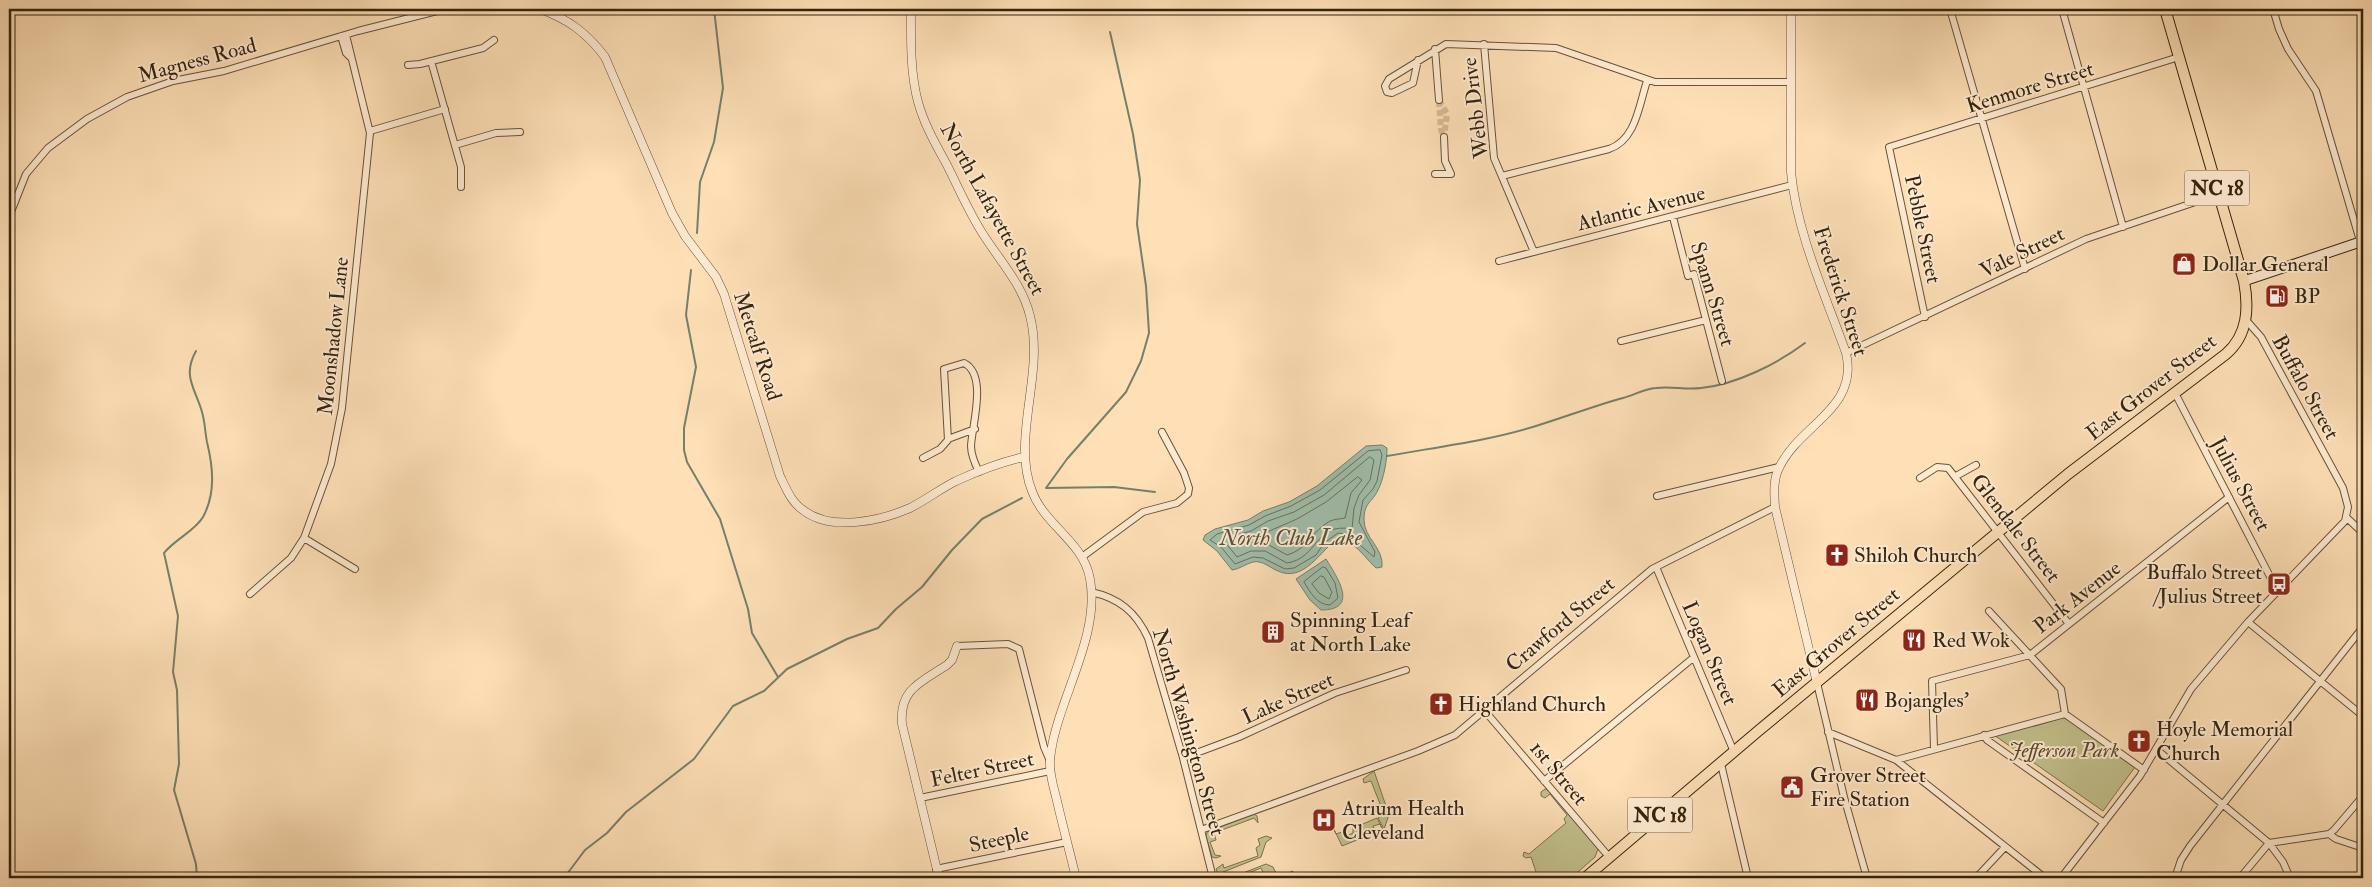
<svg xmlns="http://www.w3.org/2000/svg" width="2372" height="887" viewBox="0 0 2372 887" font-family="'IM FELL Double Pica',serif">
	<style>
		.green { fill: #c2c18d; stroke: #7b724e }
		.water { fill: #a0bdaa; stroke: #75806c }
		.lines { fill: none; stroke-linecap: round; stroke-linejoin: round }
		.shore { stroke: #6a705c; stroke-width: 1 }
		.stream { stroke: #75806c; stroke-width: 2 }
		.minor-tunnel { stroke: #d6ba95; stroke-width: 6; stroke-dasharray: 6 3; stroke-linecap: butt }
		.minor-casing { stroke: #665339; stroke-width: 8 }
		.tertiary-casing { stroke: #665339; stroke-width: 9 }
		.secondary-casing { stroke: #34240f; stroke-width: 11 }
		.primary-casing { stroke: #34240f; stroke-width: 12 }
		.minor { stroke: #feead0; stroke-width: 6 }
		.tertiary { stroke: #feead0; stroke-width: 8 }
		.secondary { stroke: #feead0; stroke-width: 9 }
		.primary { stroke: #fedfb6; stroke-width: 10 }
		.labels { text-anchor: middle; stroke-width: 4; stroke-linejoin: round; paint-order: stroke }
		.shield { fill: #feead0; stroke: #715f49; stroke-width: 1 }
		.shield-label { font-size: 20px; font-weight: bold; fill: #34240f }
		.street-label { font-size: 21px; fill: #34240f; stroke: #feead0 }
		.poi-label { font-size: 21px; fill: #34240f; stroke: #feead0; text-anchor: start }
		.park-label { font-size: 21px; font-style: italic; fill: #584b2e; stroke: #feead0 }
		.water-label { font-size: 22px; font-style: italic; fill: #54523e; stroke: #feead0 }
	</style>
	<rect width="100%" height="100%" fill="#fedfb6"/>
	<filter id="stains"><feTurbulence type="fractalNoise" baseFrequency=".004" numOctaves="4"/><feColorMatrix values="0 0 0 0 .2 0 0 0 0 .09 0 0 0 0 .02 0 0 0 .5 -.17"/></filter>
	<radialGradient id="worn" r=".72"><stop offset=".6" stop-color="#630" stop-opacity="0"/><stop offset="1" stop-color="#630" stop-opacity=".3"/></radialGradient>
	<path class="green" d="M2063 715 2135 767 2103 811 1991 733Z
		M1374 771 1386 806H1390L1391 809 1384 829 1378 818 1384 814 1371 781 1364 783 1363 779Z
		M1545 789 1549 790 1598 849 1595 857 1571 878 1566 872 1563 874 1567 878H1538L1531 857 1526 858 1523 856 1524 852 1529 854 1566 823 1564 819 1567 815 1550 794 1545 798 1541 796V792Z
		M1254 814 1257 816 1258 823 1254 818 1214 833 1216 840 1210 842 1215 855 1221 856 1216 858 1212 857 1206 836 1207 832Z
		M1377 818 1383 830 1380 824 1373 826 1374 828 1364 830V832L1360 834 1362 838 1342 846 1329 819 1336 834 1342 832 1344 837 1353 833V828Z
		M1266 836 1272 838 1266 842 1261 857 1218 874 1216 869 1223 864 1224 868 1258 856 1256 848 1260 845 1258 839Z
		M1266 864 1273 867 1278 877 1293 871 1285 878H1271L1269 872 1264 874 1261 868 1236 878H1230Z"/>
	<path class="water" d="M1382 445 1387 448C1387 460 1384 478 1378 490 1372 503 1364 502 1364 520 1364 538 1384 548 1382 567L1376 568C1365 558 1353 539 1338 538 1321 550 1304 583 1278 571 1270 568 1263 560 1253 562 1245 564 1240 569 1232 570L1217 551 1203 540 1205 535 1215 529 1248 520 1263 511 1289 502 1317 486 1366 446Z
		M1326 559C1337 577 1360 610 1321 610L1310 600 1296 579Z"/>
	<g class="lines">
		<path class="shore" d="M1380 450 1382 455 1377 481 1373 489 1363 500 1359 522 1375 552 1374 557 1347 534 1338 533 1324 543 1316 555 1294 568 1285 569 1263 558 1253 557 1235 564 1221 547 1210 540 1217 534 1249 525 1265 516 1291 506 1320 490 1368 451Z
			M1370 457 1374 460 1370 480 1359 495 1354 508 1352 529C1314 522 1319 558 1287 563L1265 551H1251L1237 557 1224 541 1225 538 1251 531 1268 521 1294 512 1324 495Z
			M1358 477 1362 480 1351 493 1345 518C1340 519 1335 519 1330 521 1313 530 1307 550 1287 555L1269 545 1250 542 1251 539 1297 519 1326 502Z
			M1323 567 1326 568 1335 583 1338 598 1330 605C1317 605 1310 592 1304 582Z
			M1321 576 1324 577 1332 592 1329 599 1319 593 1312 584Z"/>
		<path class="stream" d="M1110 32 1133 134 1140 180 1137 224 1146 286 1149 333 1141 361 1126 392 1067 459 1046 488 1114 487 1155 492
			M697 233 700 182 714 142 723 88 714 9
			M691 270 686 315 696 367 684 428V450L687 462 720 519 748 609 752 633 778 677
			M196 351C182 376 195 388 202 412 205 422 205 432 207 442 213 467 216 493 203 517 195 531 175 539 164 553L178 616 173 672 177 690 179 764 174 790 196 864 197 878
			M1387 456C1437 447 1488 441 1536 426 1565 417 1594 406 1623 398 1634 395 1644 389 1656 388 1671 386 1686 390 1701 388 1735 385 1777 364 1805 343
			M564 878 585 850 607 833 626 812 694 759 733 706 764 691 787 669 847 639 878 628 896 609 922 587 952 550 982 519 1022 498"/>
		<path class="minor-tunnel" d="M1439 100 1447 114 1444 137
			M1439 101 1441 130 1444 137"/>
		<g class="minor-casing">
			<path id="minor" d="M1950 9 2025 269
				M2062 9 2123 227
				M2273 9 2279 29 2288 49 2316 91 2363 251
				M341 36 346 53 350 57
				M1484 44 1494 158 1534 252
				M1435 49 1439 100
				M1418 60 1413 83 1392 93 1387 92 1385 86 1389 79 1446 44 1556 48 1655 82H1791
				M431 61 461 167V187
				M408 65 420 64 483 48 494 40
				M370 131 445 109
				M455 145 496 133 520 132
				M1435 174H1451L1445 161 1444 137
				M1502 176 1609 149C1636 140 1639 105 1647 81
				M9 217 26 174 48 148 87 119 127 97 173 81 224 71 358 31 445 9
				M1673 217 1688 276 1694 274 1722 381
				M1499 261 1792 185
				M1925 317 1889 147 2179 57
				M1621 341 1706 320
				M1846 353 2086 239 2219 194
				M2175 393 2277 590
				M948 439 975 429
				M923 458 940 449 948 440 944 369 964 363C988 375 972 425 971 446 971 455 975 464 979 472
				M1956 476 1976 465
				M1920 478 1937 467 1948 468 2069 624
				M1657 496 1779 467
				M2346 517 2363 533
				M304 538 355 569
				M1082 557 1143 512 1177 503 1188 494 1189 488 1184 473 1162 432
				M1656 567 1734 752
				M1091 592C1119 598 1136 612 1148 638L1183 758 1213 878
				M250 594 291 558 304 538 331 464 342 408 370 133 346 35
				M1989 611 2061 689 2065 714 2144 770
				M2248 622 2363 716
				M957 646 1008 644 1019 649 1044 747 1050 761
				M1817 683 1844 797 1867 878
				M1484 710 1610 858
				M1828 732 1896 760 2045 878
				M1984 735 1987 740 2104 823
				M1934 748 1932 681 2030 655 2229 497
				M2156 749 2269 843 2283 862 2290 878
				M1183 758 1239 737 1335 693 1406 670
				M1896 760 2065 714
				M1721 764 1748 878
				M1544 781 1693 658
				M920 798 1050 771
				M1201 830 1418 751 1455 735 1652 569 1775 507
				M2329 834 2336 839 2363 848
				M936 869 1067 842
				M1976 878 2005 847
				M2061 878 2140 776 2191 689 2248 622 2345 521 2348 507 2343 488 2261 337 2246 320
				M2175 878 2181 860 2190 846 2363 627
				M2240 878 2269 843 2329 834 2334 830 2363 796"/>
		</g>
		<g class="tertiary-casing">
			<path id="tertiary" d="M540 9C568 19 587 33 605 57L672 213 685 236 716 277 724 294 780 476C786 488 791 502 803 510 831 532 880 521 910 508 926 500 940 489 956 481 978 471 1001 462 1024 457
				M911 9C911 39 910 72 918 102 924 124 936 145 947 165 958 187 968 210 981 231 998 259 1022 283 1030 316 1045 373 1011 438 1032 491 1044 525 1084 542 1090 579 1101 638 1055 703 1050 760 1049 774 1054 788 1057 801 1063 827 1070 853 1076 878
				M1791 9V172C1797 234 1825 294 1846 353 1859 408 1801 424 1780 466 1773 478 1774 493 1775 507L1817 683
				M939 878 902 724C899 689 921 682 947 665L952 660 957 646"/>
		</g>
		<g class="secondary-casing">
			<path id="secondary" d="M2244 281 2363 241"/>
		</g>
		<g class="primary-casing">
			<path id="primary" d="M1585 878 1757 732 2068 474 2226 354C2248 335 2249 308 2244 281L2165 9"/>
		</g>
		<use href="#minor" class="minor"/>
		<use href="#tertiary" class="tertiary"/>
		<use href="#secondary" class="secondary"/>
		<use href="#primary" class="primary"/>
	</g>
	<defs>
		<g id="shop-square" transform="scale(1.25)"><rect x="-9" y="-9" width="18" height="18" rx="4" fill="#8f2418" stroke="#feead0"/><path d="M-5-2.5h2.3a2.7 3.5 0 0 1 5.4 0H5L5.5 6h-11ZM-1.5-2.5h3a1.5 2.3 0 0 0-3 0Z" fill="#fff"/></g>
		<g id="fuel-square" transform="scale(1.25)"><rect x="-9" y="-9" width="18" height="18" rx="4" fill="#8f2418" stroke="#feead0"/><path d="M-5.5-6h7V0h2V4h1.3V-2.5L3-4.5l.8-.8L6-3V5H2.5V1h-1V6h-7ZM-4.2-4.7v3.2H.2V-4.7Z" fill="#fff"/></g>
		<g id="church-square" transform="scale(1.25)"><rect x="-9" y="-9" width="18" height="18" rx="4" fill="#8f2418" stroke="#feead0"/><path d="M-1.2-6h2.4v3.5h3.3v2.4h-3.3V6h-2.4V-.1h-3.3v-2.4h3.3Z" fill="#fff"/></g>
		<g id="bus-square" transform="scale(1.25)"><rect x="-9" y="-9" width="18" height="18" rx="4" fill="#8f2418" stroke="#feead0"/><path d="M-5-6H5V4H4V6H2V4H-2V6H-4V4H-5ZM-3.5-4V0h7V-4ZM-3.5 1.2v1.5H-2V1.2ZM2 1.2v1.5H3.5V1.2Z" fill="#fff"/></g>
		<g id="building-square" transform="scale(1.25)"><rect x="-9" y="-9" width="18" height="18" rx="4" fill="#8f2418" stroke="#feead0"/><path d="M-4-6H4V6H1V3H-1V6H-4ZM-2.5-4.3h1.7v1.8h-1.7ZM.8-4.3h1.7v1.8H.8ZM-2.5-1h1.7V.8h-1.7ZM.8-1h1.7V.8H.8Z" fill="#fff"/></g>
		<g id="restaurant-square" transform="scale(1.25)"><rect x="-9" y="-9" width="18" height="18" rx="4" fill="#8f2418" stroke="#feead0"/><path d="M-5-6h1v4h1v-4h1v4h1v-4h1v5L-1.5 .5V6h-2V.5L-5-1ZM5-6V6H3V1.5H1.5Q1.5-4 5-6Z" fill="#fff"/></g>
		<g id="civic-square" transform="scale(1.25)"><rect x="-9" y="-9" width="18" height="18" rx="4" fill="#8f2418" stroke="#feead0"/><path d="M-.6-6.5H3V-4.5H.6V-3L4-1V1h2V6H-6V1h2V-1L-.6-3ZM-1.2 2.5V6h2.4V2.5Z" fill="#fff"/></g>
		<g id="hospital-square" transform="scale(1.25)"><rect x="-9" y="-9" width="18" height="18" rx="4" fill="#8f2418" stroke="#feead0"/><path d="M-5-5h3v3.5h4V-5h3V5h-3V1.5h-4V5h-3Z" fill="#fff"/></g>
	</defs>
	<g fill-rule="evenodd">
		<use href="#shop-square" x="2184" y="264"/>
		<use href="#fuel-square" x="2277" y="296"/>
		<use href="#church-square" x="1837" y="555"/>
		<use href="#bus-square" x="2279" y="584"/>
		<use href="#building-square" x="1273" y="632"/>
		<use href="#restaurant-square" x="1914" y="640"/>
		<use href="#restaurant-square" x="1867" y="700"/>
		<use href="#church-square" x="1441" y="704"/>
		<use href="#church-square" x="2139" y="741"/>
		<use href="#civic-square" x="1792" y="787"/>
		<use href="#hospital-square" x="1324" y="820"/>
	</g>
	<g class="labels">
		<g class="shield">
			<rect x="2184.5" y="170.5" width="65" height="35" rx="4"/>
			<rect x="1627.5" y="797.5" width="65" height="35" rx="4"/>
		</g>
		<g class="shield-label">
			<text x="2217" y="195">NC 18</text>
			<text x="1660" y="822">NC 18</text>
		</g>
		<g class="street-label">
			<text transform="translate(197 60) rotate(-15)" y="7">Magness Road</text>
			<text transform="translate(2030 87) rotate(-17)" y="7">Kenmore Street</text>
			<text transform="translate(1475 108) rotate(-97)" y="7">Webb Drive</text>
			<text transform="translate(1641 208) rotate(-14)" y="7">Atlantic Avenue</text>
			<text transform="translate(993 209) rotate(61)" y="7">North Lafayette Street</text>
			<text transform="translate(1923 229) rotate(78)" y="7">Pebble Street</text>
			<text transform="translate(2022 252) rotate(-26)" y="7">Vale Street</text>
			<text transform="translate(1841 291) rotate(72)" y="7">Frederick Street</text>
			<text transform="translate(1713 294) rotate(73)" y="7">Spann Street</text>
			<text transform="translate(333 336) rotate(-84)" y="7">Moonshadow Lane</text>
			<text transform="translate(758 346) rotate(72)" y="7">Metcalf Road</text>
			<text transform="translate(2151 387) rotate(-38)" y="7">East Grover Street</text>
			<text transform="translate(2306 387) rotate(61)" y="7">Buffalo Street</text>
			<text transform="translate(2241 484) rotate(62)" y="7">Julius Street</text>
			<text transform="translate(2016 528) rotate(52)" y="7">Glendale Street</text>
			<text transform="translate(2077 597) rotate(-38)" y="7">Park Avenue</text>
			<text transform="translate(1560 624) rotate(-40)" y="7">Crawford Street</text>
			<text transform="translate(1836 642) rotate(-40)" y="7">East Grover Street</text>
			<text transform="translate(1710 653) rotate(67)" y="7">Logan Street</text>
			<text transform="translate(1288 698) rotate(-24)" y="7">Lake Street</text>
			<text transform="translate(1189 732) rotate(74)" y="7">North Washington Street</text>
			<text transform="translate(982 769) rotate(-12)" y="7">Felter Street</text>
			<text transform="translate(1559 773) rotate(50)" y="7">1st Street</text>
			<text transform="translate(999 839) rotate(-12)" y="7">Steeple</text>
		</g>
		<g class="poi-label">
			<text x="2202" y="271">Dollar General</text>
			<text x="2294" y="303">BP</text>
			<text x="1854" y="562">Shiloh Church</text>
			<text x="2262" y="579" text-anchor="end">Buffalo Street<tspan x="2262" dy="24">/Julius Street</tspan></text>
			<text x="1290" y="627">Spinning Leaf<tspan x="1290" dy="24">at North Lake</tspan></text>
			<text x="1932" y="647">Red Wok</text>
			<text x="1884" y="707">Bojangles'</text>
			<text x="1458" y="711">Highland Church</text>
			<text x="2156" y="736">Hoyle Memorial<tspan x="2156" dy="24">Church</tspan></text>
			<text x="1810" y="782">Grover Street<tspan x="1810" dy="24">Fire Station</tspan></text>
			<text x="1342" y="815">Atrium Health<tspan x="1342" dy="24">Cleveland</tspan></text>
		</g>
		<g class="park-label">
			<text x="2064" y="757">Jefferson Park</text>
		</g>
		<g class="water-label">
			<text x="1291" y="545">North Club Lake</text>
		</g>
	</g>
	<rect width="2372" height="887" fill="none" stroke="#fedfb6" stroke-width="30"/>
	<rect x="10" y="10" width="2352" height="867" fill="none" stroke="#34240f" stroke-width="2.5"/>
	<rect x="15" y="15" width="2342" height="857" fill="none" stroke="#34240f"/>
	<rect width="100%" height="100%" filter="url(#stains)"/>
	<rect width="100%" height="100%" fill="url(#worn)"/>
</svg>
